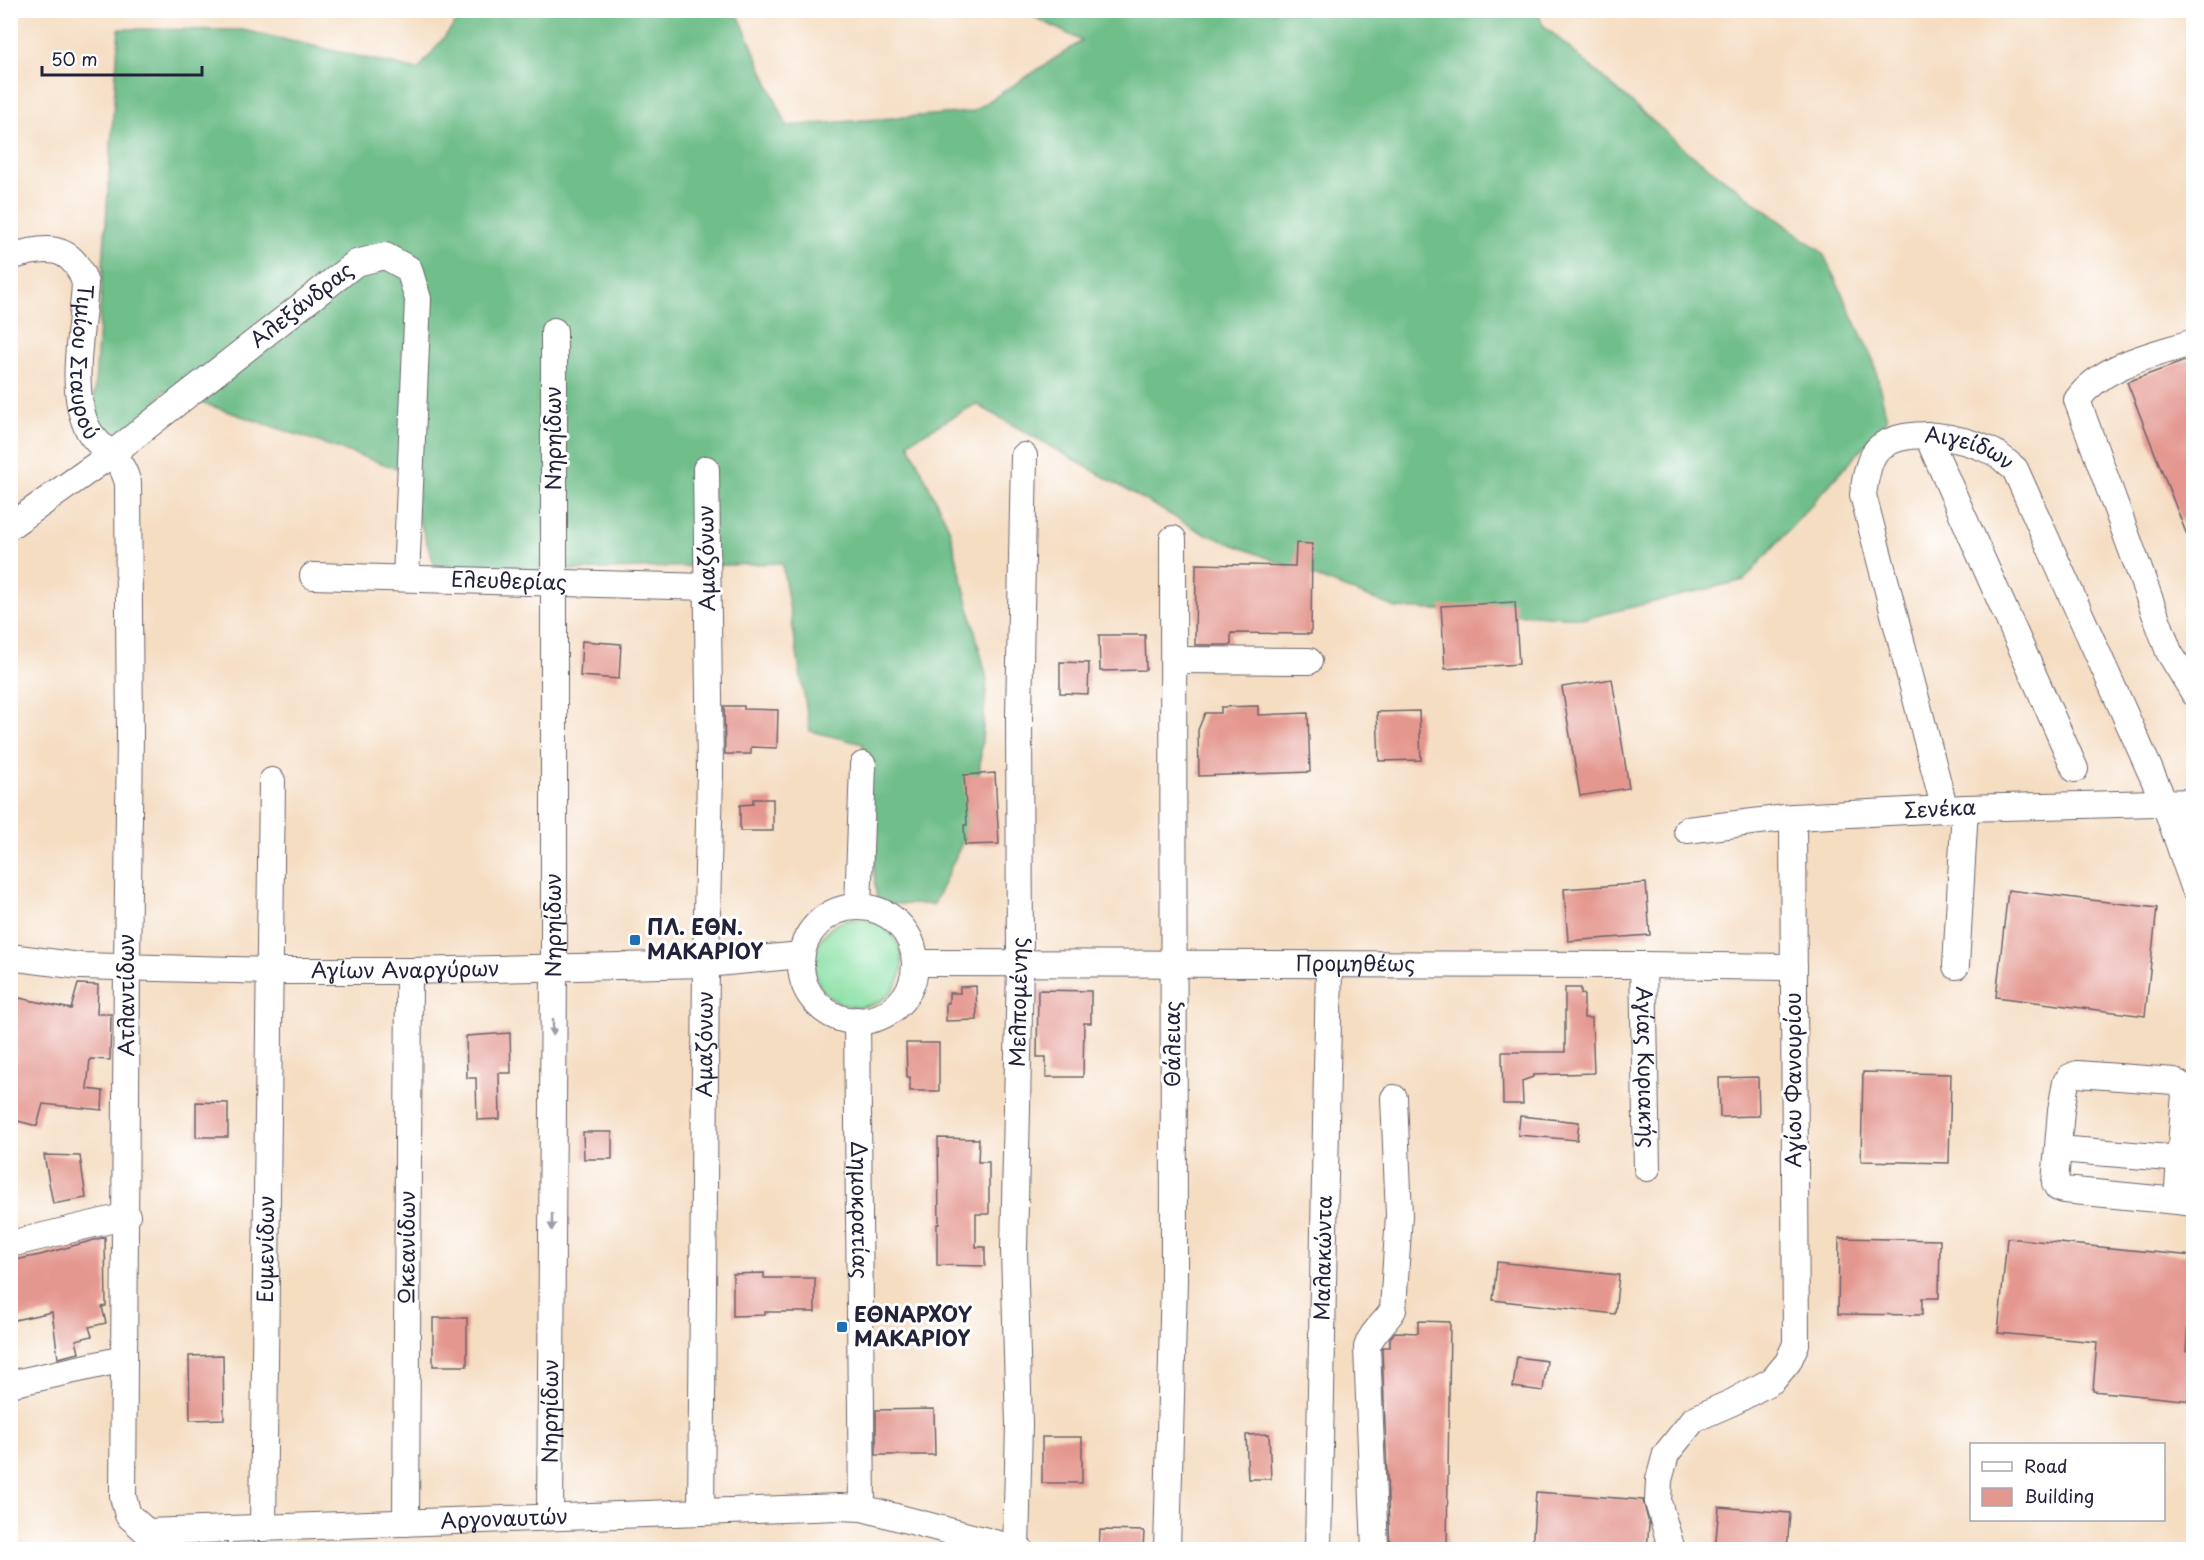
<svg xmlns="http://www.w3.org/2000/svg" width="2204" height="1560" viewBox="0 0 2204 1560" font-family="'Playpen Sans',sans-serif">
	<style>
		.green { fill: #8ae0a4; stroke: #568170; stroke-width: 1.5 }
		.forest { fill: #6fbe8a; stroke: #487062; stroke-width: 1.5 }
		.building { fill: #e4978f }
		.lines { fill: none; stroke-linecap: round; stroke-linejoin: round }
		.minor-casing { stroke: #6c636a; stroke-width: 28 }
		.minor { stroke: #fff; stroke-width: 26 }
		.oneway { fill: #9c9ca7 }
		.poi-dot { fill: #1f6fb2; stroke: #fff; stroke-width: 2 }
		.labels { text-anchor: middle; stroke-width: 6; stroke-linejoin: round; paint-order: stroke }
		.street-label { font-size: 21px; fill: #22223b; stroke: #fff }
		.poi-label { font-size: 21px; font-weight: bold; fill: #22223b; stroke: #fff; text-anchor: start }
	</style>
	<rect width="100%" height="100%" fill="#fff"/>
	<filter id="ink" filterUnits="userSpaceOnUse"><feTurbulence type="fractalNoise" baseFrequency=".0167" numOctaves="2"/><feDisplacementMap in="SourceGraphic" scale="12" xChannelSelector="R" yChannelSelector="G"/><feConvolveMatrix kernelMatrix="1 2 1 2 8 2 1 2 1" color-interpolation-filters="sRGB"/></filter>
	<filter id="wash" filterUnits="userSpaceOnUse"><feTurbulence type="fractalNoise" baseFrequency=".008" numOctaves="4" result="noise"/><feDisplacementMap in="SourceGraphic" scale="24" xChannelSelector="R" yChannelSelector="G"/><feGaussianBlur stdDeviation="1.35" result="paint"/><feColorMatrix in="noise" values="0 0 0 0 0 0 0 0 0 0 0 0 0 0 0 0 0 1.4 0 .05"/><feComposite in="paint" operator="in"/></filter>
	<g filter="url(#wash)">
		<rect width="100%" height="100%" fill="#f5ddc2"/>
		<path class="green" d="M814 963a44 44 0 1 1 88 0a44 44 0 1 1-88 0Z"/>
		<path class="forest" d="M466 10H714L739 17 787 126 972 112 1082 41 1023 11H1538L1542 24 1688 152 1823 253 1874 362 1887 420 1744 580 1587 618 1396 608 1201 532 976 404 908 442 949 528 987 679 977 800 968 830 934 904H877L863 744 810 731 782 563 438 575 402 470 164 390 130 447 92 429 119 29 243 30 418 70Z"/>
		<g id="blocks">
			<path class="building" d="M2193 358V548H2192L2127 382Z
				M1296 543 1312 544 1311 634 1231 633V645H1195L1196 564 1295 566Z
				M1515 602 1519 664 1445 669 1441 606Z
				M1099 635H1145L1146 670 1100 671Z
				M582 641 621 644 619 679 580 676Z
				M1060 662 1089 663 1088 694 1060 693Z
				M1612 679 1629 788 1580 796 1562 687Z
				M724 706H744V709L778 710 777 748 751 747V754H725Z
				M1258 706V715L1308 713 1310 772 1199 776 1198 730 1205 713H1221V707Z
				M1419 711 1421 760 1379 761 1377 712Z
				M995 773 999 844 965 845 964 825H967L964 775Z
				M753 799H773V831H740V805L753 804Z
				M1646 883 1650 935 1568 941 1564 889Z
				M2008 890 2157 908 2145 1016 1996 997Z
				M78 984 98 985 97 1014H111L110 1060 90 1059 87 1089 103 1091 102 1110 43 1104 37 1126 10 1119V996L71 1009Z
				M976 986 977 1020 946 1021V1003H949V993H960V987Z
				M1565 988H1581V994H1584V1018H1592L1594 1073 1533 1075V1077L1522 1081 1523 1104H1503L1502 1052H1565Z
				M1038 990 1091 991V1023H1084L1083 1077H1046V1057H1037Z
				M510 1033 511 1073H499L500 1119 477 1120 476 1078H467L466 1036Z
				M906 1043H939V1091H910V1077H907Z
				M1863 1072 1951 1074 1949 1163 1861 1161Z
				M1758 1077 1759 1116 1720 1117 1719 1078Z
				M196 1102 228 1103V1137H196Z
				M1520 1116 1579 1122 1577 1140 1518 1135Z
				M583 1132H612V1159H584Z
				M938 1138 979 1139 978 1162H989V1214H976V1247H985V1266L937 1265V1224H939Z
				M44 1155 80 1156 86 1198 53 1204Z
				M105 1237 106 1306 102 1307 106 1323 89 1327 92 1336 76 1340 79 1353 58 1358 52 1312 10 1321V1261L40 1255Z
				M1839 1238 1940 1240 1939 1298H1922V1315L1838 1314Z
				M2007 1238 2193 1256 2186 1351H2193V1401L2093 1391 2097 1342 1998 1333Z
				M1497 1262 1619 1275 1615 1314 1493 1300Z
				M764 1273V1278H815V1312H765V1315L733 1316V1274Z
				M433 1318H467V1366H433Z
				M1418 1321 1450 1322 1447 1550H1390L1382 1349 1383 1347H1390V1338L1395 1332 1418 1333Z
				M223 1355 224 1419 190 1420 189 1356Z
				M1517 1357 1547 1361 1543 1391 1513 1387Z
				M934 1409 935 1455H876V1410Z
				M1269 1434 1271 1479H1248L1246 1435Z
				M1042 1437H1082V1483H1042Z
				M1536 1492 1643 1500 1649 1524 1647 1550H1532Z
				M1719 1507 1790 1513 1787 1550H1715Z
				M1100 1530 1144 1531 1143 1550H1099Z"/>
		</g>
	</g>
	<g filter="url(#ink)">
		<use href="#blocks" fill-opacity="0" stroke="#6c636a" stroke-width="1.5"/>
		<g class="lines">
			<g class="minor-casing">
				<g id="minor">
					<path id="s1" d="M10 257C45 246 72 243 85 283 83 328 67 391 89 431 98 446 112 453 120 465 124 470 126 477 128 483L130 736 127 967 123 1497 128 1515 147 1532 839 1507 862 1508 1021 1550"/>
					<path d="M2194 342C2153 355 2103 364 2077 400L2169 652 2194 693"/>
					<path d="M1927 435 2075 769"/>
					<path id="s2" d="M10 526 109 456 356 263 385 256 409 269 418 299 406 578"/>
					<path id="s3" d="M313 576 707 587"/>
					<path d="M1174 660 1309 661"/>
					<path id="s4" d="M1945 810 1863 495C1865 481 1868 456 1880 447 1910 426 1962 437 1993 452 2001 456 2008 464 2015 469L2165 804 2194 887"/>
					<path id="s5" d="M1687 830 1793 817 1965 808 2194 802"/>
					<path d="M858 907 863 765"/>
					<circle cx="858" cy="964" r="57"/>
					<path id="s6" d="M10 957 80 966 271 971H409L706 964 801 955"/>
					<path id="s7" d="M915 963 1643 965 1794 967"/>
					<path id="s8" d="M1643 965 1647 1168"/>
					<path d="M1956 966 1965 808"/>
					<path id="s9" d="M857 1020 862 1508"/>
					<path d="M2058 1149 2194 1160"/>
					<path d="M2177 1201 2185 1093 2182 1086 2174 1081 2077 1074 2070 1077 2066 1082 2061 1110 2055 1183 2058 1188 2064 1190 2177 1201 2194 1203"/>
					<path d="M10 1244 127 1216"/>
					<path d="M10 1384 124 1359"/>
					<path id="s10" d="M701 1512 706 964 710 771 706 469"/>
					<path id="s11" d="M550 1517 554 969V331"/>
					<path id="s12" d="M406 1523 409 971"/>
					<path id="s13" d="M263 1528 272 781"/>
					<path id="s14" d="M1016 1550 1019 1424 1014 1250 1020 964 1019 715 1024 456"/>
					<path d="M1167 1550 1174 1281 1173 539"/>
					<path id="s15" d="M1318 1550 1329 965"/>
					<path d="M1375 1550 1367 1347C1371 1333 1385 1323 1393 1310L1399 1215 1394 1098"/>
					<path d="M1672 1550 1658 1502 1659 1480 1666 1454 1694 1419 1733 1402 1773 1380 1788 1362 1796 1344 1793 817"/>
				</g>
			</g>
			<use href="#minor" class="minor"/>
		</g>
		<defs><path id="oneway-solid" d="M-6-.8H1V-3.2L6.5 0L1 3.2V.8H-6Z" transform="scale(1.5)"/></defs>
		<g class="oneway">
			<use href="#oneway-solid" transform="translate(553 1027) rotate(90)"/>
			<use href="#oneway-solid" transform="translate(552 1222) rotate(90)"/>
		</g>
	</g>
	<g class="poi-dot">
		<rect x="629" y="934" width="12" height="12" rx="3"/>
		<rect x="836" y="1321" width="12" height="12" rx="3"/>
	</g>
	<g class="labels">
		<g class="street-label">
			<text dy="7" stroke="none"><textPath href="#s2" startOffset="366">Αλεξάνδρας</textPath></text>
			<text dy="7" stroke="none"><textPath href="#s1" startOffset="172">Τιμίου Σταυρού</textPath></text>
			<text transform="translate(554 438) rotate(-90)" y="7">Νηρηίδων</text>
			<text dy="7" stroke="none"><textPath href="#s4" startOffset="471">Αιγείδων</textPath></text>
			<text transform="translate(707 558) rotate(-91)" y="7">Αμαζόνων</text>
			<text dy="7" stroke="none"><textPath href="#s3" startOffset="196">Ελευθερίας</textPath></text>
			<text dy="7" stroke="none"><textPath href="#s5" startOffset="254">Σενέκα</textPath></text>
			<text dy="7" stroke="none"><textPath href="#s11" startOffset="592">Νηρηίδων</textPath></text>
			<text dy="7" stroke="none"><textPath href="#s7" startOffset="440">Προμηθέως</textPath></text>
			<text dy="7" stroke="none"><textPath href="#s6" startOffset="396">Αγίων Αναργύρων</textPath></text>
			<text transform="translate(127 995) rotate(-90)" y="7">Ατλαντίδων</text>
			<text dy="7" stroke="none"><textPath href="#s14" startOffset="548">Μελπομένης</textPath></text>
			<text dy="7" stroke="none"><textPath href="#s10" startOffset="468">Αμαζόνων</textPath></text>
			<text transform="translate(1173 1044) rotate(-90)" y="7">Θάλειας</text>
			<text dy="7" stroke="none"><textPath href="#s8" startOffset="102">Αγίας Κυριακής</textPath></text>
			<text transform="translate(1794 1080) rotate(-90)" y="7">Αγίου Φανουρίου</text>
			<text dy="7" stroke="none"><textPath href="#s9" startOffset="190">Δημοκρατίας</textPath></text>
			<text dy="7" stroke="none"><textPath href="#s12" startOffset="276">Ωκεανίδων</textPath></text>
			<text dy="7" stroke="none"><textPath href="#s13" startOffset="279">Ευμενίδων</textPath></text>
			<text dy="7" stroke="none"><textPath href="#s15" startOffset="292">Μαλακώντα</textPath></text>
			<text dy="7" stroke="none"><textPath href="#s11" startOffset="106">Νηρηίδων</textPath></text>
			<text dy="7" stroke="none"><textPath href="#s1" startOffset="1724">Αργοναυτών</textPath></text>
		</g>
		<g class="poi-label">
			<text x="647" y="935">ΠΛ. ΕΘΝ.<tspan x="647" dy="24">ΜΑΚΑΡΙΟΥ</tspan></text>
			<text x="854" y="1322">ΕΘΝΑΡΧΟΥ<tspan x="854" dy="24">ΜΑΚΑΡΙΟΥ</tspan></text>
		</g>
	</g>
	<rect width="2204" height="1560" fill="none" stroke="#fff" stroke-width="36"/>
	<rect x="1970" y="1443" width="195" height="78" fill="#ffffff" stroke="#a7a7b1" stroke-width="1.5"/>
	<rect x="1982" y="1462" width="30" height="9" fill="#ffffff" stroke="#a7a7b1" stroke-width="1.5"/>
	<text x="2024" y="1473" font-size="18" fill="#22223b">Road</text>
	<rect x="1982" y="1488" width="30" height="18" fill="#e4978f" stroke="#a7a7b1" stroke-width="1.5"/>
	<text x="2024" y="1503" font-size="18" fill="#22223b">Building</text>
	<path d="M42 66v9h160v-9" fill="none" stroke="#22223b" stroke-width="3"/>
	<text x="51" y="66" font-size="18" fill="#22223b" stroke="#ffffff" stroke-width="4.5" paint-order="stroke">50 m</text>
</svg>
